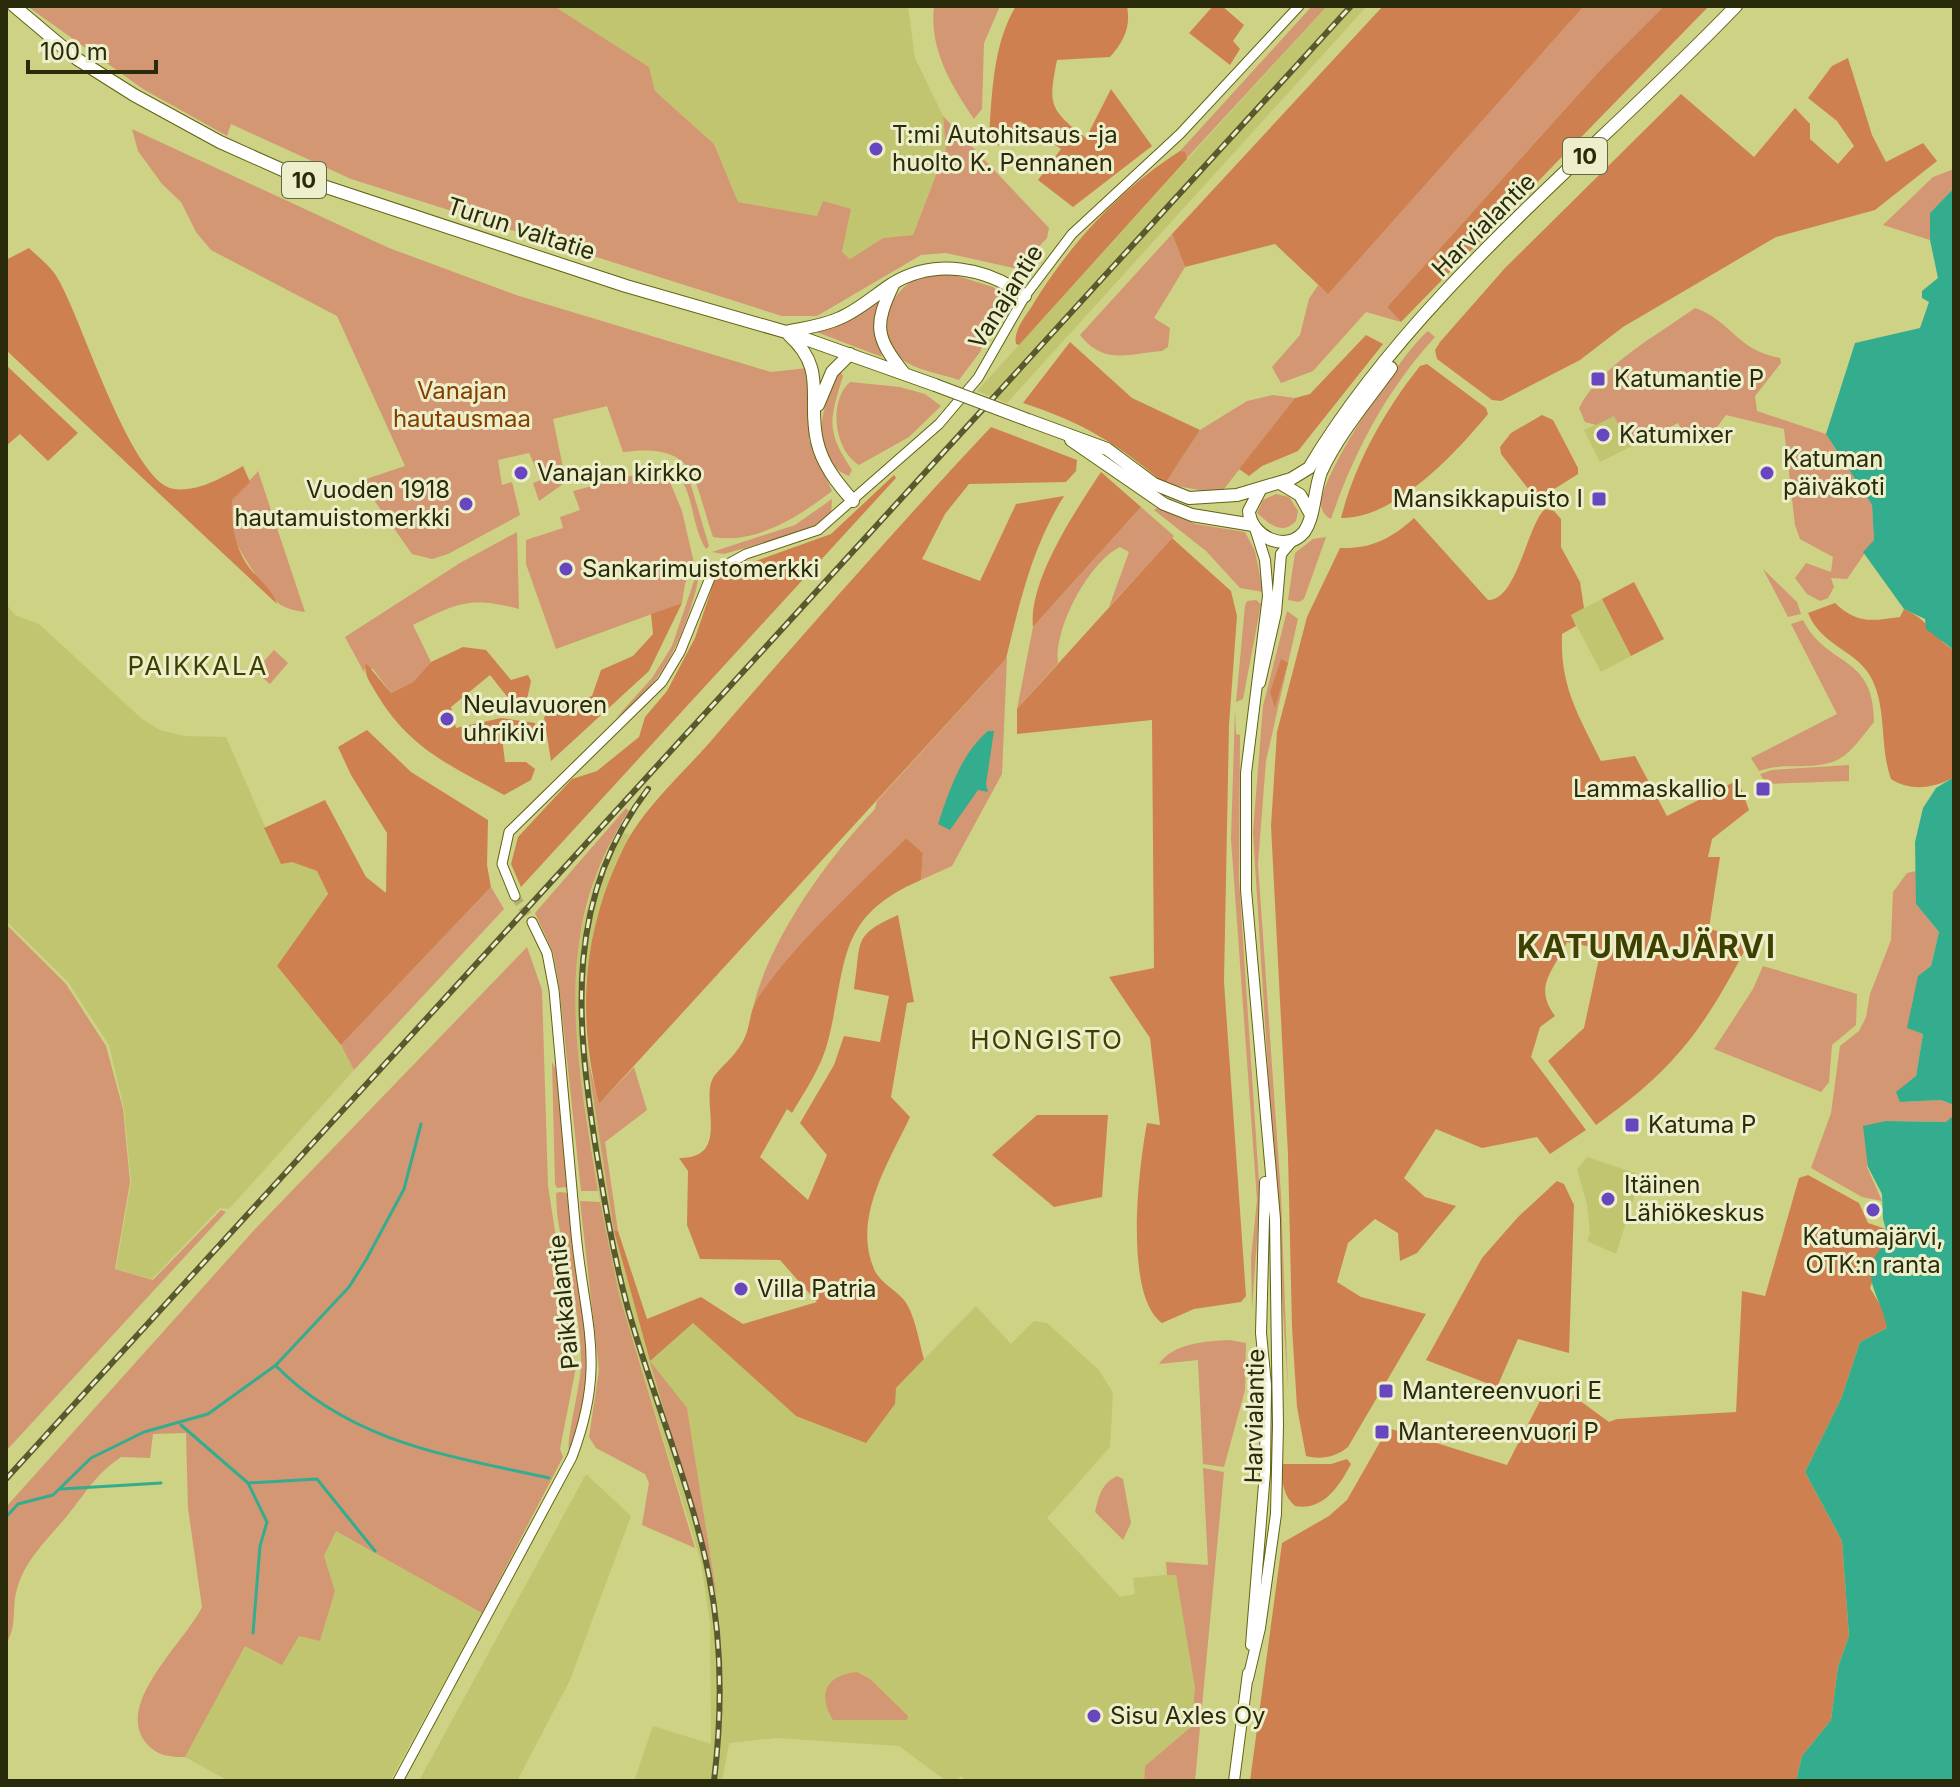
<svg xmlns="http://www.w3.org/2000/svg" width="1960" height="1787" viewBox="0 0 1960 1787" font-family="Inter,sans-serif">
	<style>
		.built { fill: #c1c570; fill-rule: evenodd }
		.green { fill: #d39774 }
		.forest { fill: #cf8050 }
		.water { fill: #33ad8d }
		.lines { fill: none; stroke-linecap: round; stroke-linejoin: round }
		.stream { stroke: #33ad8d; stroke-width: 3 }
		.tertiary-tunnel { stroke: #acb16d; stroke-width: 9; stroke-dasharray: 9 4.5; stroke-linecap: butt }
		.tertiary-casing { stroke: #616310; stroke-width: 11 }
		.secondary-casing { stroke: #616310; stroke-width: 12 }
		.trunk-casing { stroke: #616310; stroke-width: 14 }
		.tertiary { stroke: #fff; stroke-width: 9 }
		.secondary { stroke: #fff; stroke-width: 10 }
		.trunk { stroke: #fff; stroke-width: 12 }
		.rail-casing { stroke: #585a2d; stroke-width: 6 }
		.rail { stroke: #ecefca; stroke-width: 3; stroke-dasharray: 9; stroke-linecap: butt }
		.trunk-bridge-casing { stroke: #616310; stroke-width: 14; stroke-linecap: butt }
		.trunk-bridge { stroke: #fff; stroke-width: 12 }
		.poi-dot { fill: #6846bf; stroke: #ecefca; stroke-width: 3 }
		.labels { text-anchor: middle; stroke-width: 6; stroke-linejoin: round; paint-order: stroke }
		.shield { fill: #ecefca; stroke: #646644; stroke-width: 2 }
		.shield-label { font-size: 22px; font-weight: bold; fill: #2a2b0b }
		.poi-label { font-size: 24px; fill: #2a2b0b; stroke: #ecefca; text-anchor: start }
		.street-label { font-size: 24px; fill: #2a2b0b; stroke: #ecefca }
		.park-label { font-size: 24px; fill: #863d00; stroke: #ecefca }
		.neighbourhood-label { font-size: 26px; letter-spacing: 2px; fill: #3e4000; stroke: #ecefca }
		.district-label { font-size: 32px; font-weight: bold; letter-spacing: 2px; fill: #3e4000; stroke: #ecefca }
	</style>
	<rect width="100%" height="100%" fill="#cdd285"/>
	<path class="built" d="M554 6H908L915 58 943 116 946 149 913 235 883 238 850 259 842 252 851 210 817 216 738 202 714 144 655 91 649 67Z
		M1327 6H1367L1007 403 977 391Z
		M1614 416 1630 447 1600 462 1584 430Z
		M1602 599 1631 656 1601 672 1571 615Z
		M6 604 15 615 39 624 142 719 160 730 184 736 226 737 281 863 292 862 317 871 328 895 277 966 341 1045 354 1070 229 1209 220 1208 152 1279 116 1269 131 1182 124 1109 109 1045 68 982 6 921Z
		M615 832 630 834 615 865 595 927 586 980 585 1030 614 1231 650 1360 693 1322 796 1416 896 1388 976 1306 1011 1344 1034 1321 1047 1323 1099 1370 1113 1393 1110 1447 1047 1518 1120 1597 1135 1594 1133 1578 1176 1574 1195 1688 1191 1728 1145 1766 1144 1781H967L961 1776 956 1781H946L899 1746 776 1738 729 1743 722 1781H634L653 1726 711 1744 710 1623 701 1562 619 1294 605 1233 575 1043 573 995 578 940 595 879ZM651 1363 687 1409 715 1583 702 1532Z
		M1587 1157 1641 1175 1616 1254 1587 1241 1590 1233 1587 1204 1577 1169Z
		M586 1474 631 1516 570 1680 517 1781H419Z
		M336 1530 482 1613 390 1781H229L185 1757 245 1645 299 1635 320 1641 335 1591 324 1556Z"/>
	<path class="green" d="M27 6H554L649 67 655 91 714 144 738 202 817 216 823 201 851 209 842 252 850 259 883 238 913 235 946 149 943 116 1049 228 1047 238 1018 269 946 253 921 255 817 316H782L351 179 231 124 227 136 143 89Z
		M934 6H1000L984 43 982 109 974 119C951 85 929 49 934 6Z
		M1312 6H1327L1187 158 1180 151Z
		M1584 6H1664L1602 68 1387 307 1401 322 1366 312 1313 371 1281 383 1272 367 1300 335 1309 299 1318 285 1328 293Z
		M132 129 389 248 516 295 771 372 808 368 811 391 809 440 832 491C800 516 755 545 713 537 693 480 699 442 623 452L607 406 553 419 566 482 539 501 533 483 541 480 529 453 498 460 502 485 512 482 520 515 448 554 432 559 412 554 364 486 366 479 405 466 337 316 211 250 196 232 181 202 162 184 138 151Z
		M1954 169V188L1930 213V240L1883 225 1933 177Z
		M1172 234 1185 267 1154 318 1170 328 1168 347 1162 351C1126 354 1104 365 1080 335Z
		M951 274 993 287 1003 295 980 352 959 380C942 374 914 370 901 358 874 333 888 289 921 277 930 274 941 274 951 274Z
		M881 296 878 342 882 357 814 331Z
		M1695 308C1732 321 1736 350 1780 358L1781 363 1755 396 1757 411 1826 434 1872 505 1874 540 1847 579 1831 578 1834 587 1828 598 1820 601 1807 594 1795 578 1806 563 1831 572 1833 557 1800 539 1795 525 1784 429 1726 415 1711 435 1690 446 1678 423 1630 447 1614 416 1596 425 1585 422 1579 408C1601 365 1656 336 1695 308Z
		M1428 331 1435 337C1386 391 1355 450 1331 519 1325 516 1322 512 1321 505 1320 475 1404 350 1428 331Z
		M839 369 843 376C830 419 825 430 852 470L849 476C804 457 824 401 839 369Z
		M850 382 900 387 925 394 941 406 909 437 859 465C834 450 828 401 850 382Z
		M1273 395 1295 398 1224 489 1211 492 1165 484 1200 430 1247 401Z
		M676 466 690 482 709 546 706 549C690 524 695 491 674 470Z
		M258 471 305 612C296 611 282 608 276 601 259 580 217 528 232 500 238 489 251 481 258 471Z
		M650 471 670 482 682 511 694 563 685 584 682 603 556 649 526 564V540L563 528 560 517 580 510 573 491Z
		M1276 494 1289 497 1298 511 1296 521C1281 536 1270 524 1257 513L1263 500Z
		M832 499 831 515 815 527 724 554 712 552 795 525Z
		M1141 507 1174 536 1109 607 1129 552 1120 547C1088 563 1054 628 1058 663L1017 709 1033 627Z
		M1157 508 1196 524 1245 532 1255 551 1263 592 1240 588 1206 551 1154 510Z
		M517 532 519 609C470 596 457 603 413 625L431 662 413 682 391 693 373 669H364L365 674 345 637 460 563Z
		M1326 537 1304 599 1299 602 1288 600 1295 553 1313 539Z
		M1763 569 1797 602 1801 614 1788 617Z
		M697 572C700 582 694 596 691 607 675 655 657 688 616 718L652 678 672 646Z
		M1256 600 1261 604 1243 699 1236 702 1245 606 1247 601Z
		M1287 611 1298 619 1266 761 1258 864 1281 1195 1288 1390 1253 832 1263 706Z
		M1803 620C1827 668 1874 653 1874 722 1863 735 1853 751 1839 759 1815 772 1784 761 1759 771L1751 758 1837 714 1791 624Z
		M274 650 288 663 270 684 255 671Z
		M1007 658 1002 774 952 866 921 880 923 853 906 838 815 931 754 1004C771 937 828 858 875 809L877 801Z
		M1235 710 1236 734 1240 735 1239 879 1260 1198 1252 1309 1251 1258 1257 1200 1231 839Z
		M1849 765V781L1766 784 1760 774 1772 770Z
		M626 808 629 811C548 933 577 1058 598 1191H581L559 985 553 952 535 913Z
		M1916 871V904L1939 932 1931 966 1908 1028 1923 1034 1916 1076 1900 1102 1941 1100 1954 1105V1115L1947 1122 1886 1121 1867 1167 1882 1201 1862 1197 1811 1168 1831 1113 1840 1046 1859 1031 1866 1017 1870 994 1891 940 1893 892 1907 873Z
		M491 887 504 909 354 1070 341 1045Z
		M6 924 66 984 106 1046 123 1109 130 1182 115 1269 153 1280 221 1210 226 1212 6 1451Z
		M527 947 542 990 548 1186 576 1367 560 1449 563 1457 482 1613 336 1531 324 1556 335 1591 320 1641 299 1636 282 1665 245 1646 185 1757C170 1757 157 1756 146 1743 114 1704 185 1642 202 1607L188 1508 186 1433 153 1434 150 1458 121 1457C96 1475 92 1484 74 1507 54 1534 26 1556 17 1589 11 1609 18 1625 6 1644V1507L257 1227Z
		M1763 966 1857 994 1856 1025 1832 1045 1829 1082 1821 1092 1714 1049 1753 989Z
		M587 1056 599 1104 634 1067 647 1110 605 1142 618 1231H614Z
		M552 1062 556 1069 567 1187 557 1188 555 1184Z
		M560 1192 567 1193C574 1278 605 1367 569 1450 566 1441 581 1383 581 1365 582 1315 564 1263 557 1213L556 1193Z
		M580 1201 600 1202 619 1294 695 1548 642 1525 649 1483 645 1474 596 1448 589 1437 599 1370Z
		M1230 1340 1246 1343 1245 1390 1224 1467 1203 1464 1198 1360 1159 1364C1173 1343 1207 1341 1230 1340Z
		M650 1361 687 1408 717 1597Z
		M1203 1468 1224 1472 1195 1781H1144L1145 1766 1191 1727 1195 1688 1176 1575H1167L1166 1562 1208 1565Z
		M1117 1476 1123 1479 1131 1523 1123 1540 1095 1512C1099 1496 1101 1484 1117 1476Z
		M857 1672 870 1679 908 1716 907 1720H833C817 1694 826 1675 857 1672Z"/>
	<path class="forest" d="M1016 6H1127C1131 27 1124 41 1110 57L1057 60C1048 105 1049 109 1086 138L1111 89 1152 146 1073 207 1038 180 1061 149 1020 121 999 146 989 137C992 94 993 43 1016 6Z
		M1213 6H1222L1244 25 1233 41 1240 49 1230 65 1189 33Z
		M1383 6H1584L1328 294 1275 244 1185 267 1172 234Z
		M1664 6H1709L1401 322 1387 307 1602 68Z
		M1848 58 1872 135 1886 162 1923 143 1937 161 1875 210 1776 237 1623 327 1580 360 1501 401 1492 400 1437 359 1435 350 1440 342 1505 268 1681 94 1754 157 1795 108 1810 124V139L1838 164 1854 146 1837 121 1808 98 1832 66Z
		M1180 151 1185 152 1187 159 1019 345 1016 344C1013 331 1025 317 1032 306 1068 246 1120 189 1180 151Z
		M29 248C38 257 52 267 58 279 82 319 131 483 174 489 199 492 223 477 243 466L250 482 232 500C231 523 234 543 246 563 256 578 271 587 277 604L6 350V260Z
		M1366 335 1383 344 1298 451 1262 466 1249 476 1239 469 1295 398 1310 394Z
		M1070 342 1132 398 1200 430 1165 484C1116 443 1084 423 1023 403Z
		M1427 364 1486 408 1488 414C1456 453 1395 519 1341 518 1355 463 1385 410 1420 366Z
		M6 365 78 433 48 461 20 434 6 446Z
		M1542 415 1553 420 1578 468V474L1537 500 1501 454 1500 447 1511 433Z
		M991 427 1077 460 1076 471 1066 482 969 484 945 514 922 559 980 581 1016 504 1064 496C1032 547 1020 601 1006 659L599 1104C577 1017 582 934 622 851 642 808 686 771 717 734 807 630 897 527 991 427Z
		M1101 472 1141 507 1033 627C1028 581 1076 510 1101 472Z
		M894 475 896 478 521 887 511 864 518 837 572 779 597 771 639 737 645 717 667 691 695 638 715 579 736 568 831 534Z
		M1545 509 1554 511 1561 519V547L1580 582 1584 608 1571 615 1576 626 1562 634C1560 687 1578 714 1601 761L1635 756 1667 816 1738 780 1749 810 1712 839 1708 857H1720L1709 928 1748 944C1704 1029 1675 1069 1596 1125L1548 1061 1584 1028 1601 949 1567 942C1553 972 1533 986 1555 1016L1540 1027 1531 1057 1586 1130 1550 1154 1537 1137 1482 1148 1436 1129 1404 1178 1425 1197 1456 1206 1417 1253 1400 1261 1398 1233 1375 1219 1348 1243 1337 1282 1361 1297 1426 1314 1348 1447C1336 1457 1321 1460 1306 1456L1297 1407 1292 1327 1288 1155 1271 826 1277 732 1307 617 1340 548C1371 549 1391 539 1414 518L1488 600C1517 601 1527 525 1545 509Z
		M1172 538 1231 591 1237 616 1229 725 1224 982 1246 1296 1241 1302 1194 1309 1162 1323C1123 1295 1139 1165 1147 1123L1160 1125 1150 1038 1109 977 1154 968 1152 720 1017 734V709Z
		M1634 582 1664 639 1631 656 1602 599Z
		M682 603 649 671 551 761 544 717 553 710 592 696 601 670 633 656 653 634 651 614Z
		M1835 603C1857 624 1871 621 1900 617L1904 609C1931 621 1930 635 1954 650V777C1935 788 1911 792 1891 779 1879 746 1888 705 1869 674 1853 649 1821 645 1808 613Z
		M463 647 486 650 511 680 528 675 531 681 527 699 520 703 509 699 490 675 451 707 456 728 501 718 535 723 536 736 532 738 528 735 502 738 505 762H526L535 769 531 780 504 795C452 766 411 750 378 696 372 685 363 676 366 663L391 693 413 682 431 662Z
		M1281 659 1288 663 1275 708 1270 692Z
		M367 730 411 772 488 820 487 865 491 887 341 1045 277 966 328 894 317 871 292 862 281 864 264 828 325 800 366 877 386 893 387 833 351 775 338 747Z
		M906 838 923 853 921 880C835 917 848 962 828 1041 822 1066 805 1091 792 1113L787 1109 760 1157 808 1200 827 1155 800 1123 834 1065 844 1036 880 1042 889 996 854 989C862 941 851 936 898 915L914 1002 907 1003 891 1097 910 1117C889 1162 852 1218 874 1269 879 1282 896 1290 904 1300 915 1314 919 1342 924 1359L896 1388 895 1404 866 1443 796 1416 693 1323 650 1361 614 1231H618L647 1319 701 1297 743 1324 817 1302 780 1260 700 1259 687 1225 688 1171 679 1158C734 1159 697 1097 715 1075 725 1063 739 1052 745 1037 750 1026 750 1011 756 1001 793 944 858 887 906 838Z
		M1037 1115H1108L1102 1197 1054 1207 992 1155Z
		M1808 1175 1859 1203 1868 1223 1886 1229 1889 1240 1870 1288 1884 1311 1887 1328 1860 1342 1841 1399 1805 1472 1842 1541 1849 1636 1838 1667 1831 1720 1802 1756 1796 1781H1250L1282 1543 1329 1516 1347 1500 1388 1428 1507 1465 1543 1395H1572L1609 1422 1617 1419 1736 1412 1742 1291 1765 1296 1799 1178Z
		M1557 1181 1564 1184 1574 1205 1569 1353 1518 1339 1497 1387 1426 1360 1482 1258 1518 1217Z
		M1347 1459 1351 1464C1339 1486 1324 1511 1295 1506 1283 1496 1281 1479 1282 1464H1331Z"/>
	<path class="water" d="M1954 188V650L1926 629 1925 619 1904 609 1863 552 1874 540 1872 505 1826 434 1855 343 1920 328 1929 302 1922 298V291L1938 278 1930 240V213Z
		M988 731H994L986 784 988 792 978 790 950 830 938 824C949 791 961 754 988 731Z
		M1954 777V1105L1941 1100 1900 1102 1896 1092 1916 1076 1923 1034 1907 1028 1918 976 1931 966 1939 932 1916 904 1915 842 1923 808 1936 788Z
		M1954 1115V1781H1796L1802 1756 1831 1720 1838 1667 1849 1636 1842 1541 1805 1472 1841 1399 1860 1342 1887 1328C1880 1291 1853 1273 1889 1240L1883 1219 1882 1194 1868 1167 1863 1126 1886 1121 1946 1122Z"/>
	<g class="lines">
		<path class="stream" d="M276 1366C352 1443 450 1456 549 1478
			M181 1425 248 1483 317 1479 375 1551
			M248 1483 267 1522 260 1546 253 1633
			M61 1489 161 1483
			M6 1517 18 1504 53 1495 91 1458 144 1432 208 1414 276 1365 349 1287 366 1260 404 1189 421 1124"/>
		<path class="tertiary-tunnel" d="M515 896 532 922"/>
		<g class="tertiary-casing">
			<path id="tertiary" d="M515 896 502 864 509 832 662 682 680 652 712 573 746 554 818 530 939 424 978 378 1025 296 1072 234 1180 134 1299 6
				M398 1781 572 1457C607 1364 585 1325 576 1234 568 1153 562 1071 554 990L547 953 532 922"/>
		</g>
		<g class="secondary-casing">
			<path id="secondary" d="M1260 683 1276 613 1281 554 1292 541
				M1251 1645 1265 1472 1266 1385 1261 1333 1265 1182
				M1248 1679 1260 1628 1276 1514 1278 1425 1275 1219 1246 890V773L1268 596 1265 560 1255 528
				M1234 1781 1248 1673"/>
		</g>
		<g class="trunk-casing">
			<path id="trunk" d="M14 6 77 59 134 95 220 142 305 180 626 286 786 332 935 385
				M893 285C874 325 875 337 903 372
				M786 332C804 328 823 326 840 318 859 310 875 295 892 284 935 258 986 267 1025 296
				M789 335C828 370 807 398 817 441 822 464 837 483 853 501
				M818 405 832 372 850 354
				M1028 420 1107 449 1154 484 1189 498 1237 495 1291 479 1309 468C1415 291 1594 154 1736 6
				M1071 440 1164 504 1192 515 1253 525
				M1280 483 1300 495 1310 513
				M1261 488 1249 511C1250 536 1286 554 1304 532 1315 517 1314 490 1321 472 1338 435 1367 401 1391 368"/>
		</g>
		<use href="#tertiary" class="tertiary"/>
		<use href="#secondary" class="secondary"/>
		<use href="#trunk" class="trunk"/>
		<g class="rail-casing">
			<path id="rail" d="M648 789C565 898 576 1017 595 1143 604 1199 613 1254 628 1309 653 1398 691 1485 709 1576 722 1642 722 1715 714 1781
				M6 1479 1351 6"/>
		</g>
		<use href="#rail" class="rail"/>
		<g class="trunk-bridge-casing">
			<path id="trunk-bridge" d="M935 385 1028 420"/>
		</g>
		<use href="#trunk-bridge" class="trunk-bridge"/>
	</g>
	<g class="poi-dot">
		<circle cx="876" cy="149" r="8"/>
		<rect x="1590" y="371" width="16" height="16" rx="4"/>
		<circle cx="1603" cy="435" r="8"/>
		<circle cx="521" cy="473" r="8"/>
		<circle cx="1767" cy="473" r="8"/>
		<rect x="1591" y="491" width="16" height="16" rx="4"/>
		<circle cx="466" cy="504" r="8"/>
		<circle cx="566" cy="569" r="8"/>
		<circle cx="447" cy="719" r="8"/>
		<rect x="1755" y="781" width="16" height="16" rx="4"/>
		<rect x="1624" y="1117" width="16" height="16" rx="4"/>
		<circle cx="1608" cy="1199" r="8"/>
		<circle cx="1873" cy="1210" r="8"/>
		<circle cx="741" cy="1289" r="8"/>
		<rect x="1378" y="1383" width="16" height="16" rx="4"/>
		<rect x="1374" y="1424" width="16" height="16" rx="4"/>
		<circle cx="1094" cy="1716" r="8"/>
	</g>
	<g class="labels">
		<g class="shield">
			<rect x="1563" y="138" width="44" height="36" rx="6"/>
			<rect x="282" y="162" width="44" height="36" rx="6"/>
		</g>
		<g class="shield-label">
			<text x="1585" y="164">10</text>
			<text x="304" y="188">10</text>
		</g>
		<g class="poi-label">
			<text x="892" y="143">T:mi Autohitsaus -ja<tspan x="892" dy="28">huolto K. Pennanen</tspan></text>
			<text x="1614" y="387">Katumantie P</text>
			<text x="1619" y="443">Katumixer</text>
			<text x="1783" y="467">Katuman<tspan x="1783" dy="28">päiväkoti</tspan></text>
			<text x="537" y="481">Vanajan kirkko</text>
			<text x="450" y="498" text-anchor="end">Vuoden 1918<tspan x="450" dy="28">hautamuistomerkki</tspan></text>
			<text x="1583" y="507" text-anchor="end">Mansikkapuisto I</text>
			<text x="582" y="577">Sankarimuistomerkki</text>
			<text x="463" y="713">Neulavuoren<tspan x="463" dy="28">uhrikivi</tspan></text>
			<text x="1747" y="797" text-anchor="end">Lammaskallio L</text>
			<text x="1648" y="1133">Katuma P</text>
			<text x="1624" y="1193">Itäinen<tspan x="1624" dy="28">Lähiökeskus</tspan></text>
			<text x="1873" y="1245" text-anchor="middle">Katumajärvi,<tspan x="1873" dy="28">OTK:n ranta</tspan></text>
			<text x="757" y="1297">Villa Patria</text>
			<text x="1402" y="1399">Mantereenvuori E</text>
			<text x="1398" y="1440">Mantereenvuori P</text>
			<text x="1110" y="1724">Sisu Axles Oy</text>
		</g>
		<g class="street-label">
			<text transform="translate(1484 225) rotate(-45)" y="8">Harvialantie</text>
			<text transform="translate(521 229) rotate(18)" y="8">Turun valtatie</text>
			<text transform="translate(1006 297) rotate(-58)" y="8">Vanajantie</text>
			<text transform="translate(564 1302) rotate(-96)" y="8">Paikkalantie</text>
			<text transform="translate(1255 1416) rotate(-89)" y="8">Harvialantie</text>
		</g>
		<g class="park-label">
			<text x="462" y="399">Vanajan<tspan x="462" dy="28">hautausmaa</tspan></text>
		</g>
		<g class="neighbourhood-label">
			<text x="198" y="675">PAIKKALA</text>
			<text x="1047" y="1049">HONGISTO</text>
		</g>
		<g class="district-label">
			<text x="1647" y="958">KATUMAJÄRVI</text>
		</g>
	</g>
	<rect width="1960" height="1787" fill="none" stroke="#2a2b0b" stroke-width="16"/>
	<path d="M28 60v12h128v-12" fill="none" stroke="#2a2b0b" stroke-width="4"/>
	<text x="40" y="60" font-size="24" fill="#2a2b0b" stroke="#ecefca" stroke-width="6" paint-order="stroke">100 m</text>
</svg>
